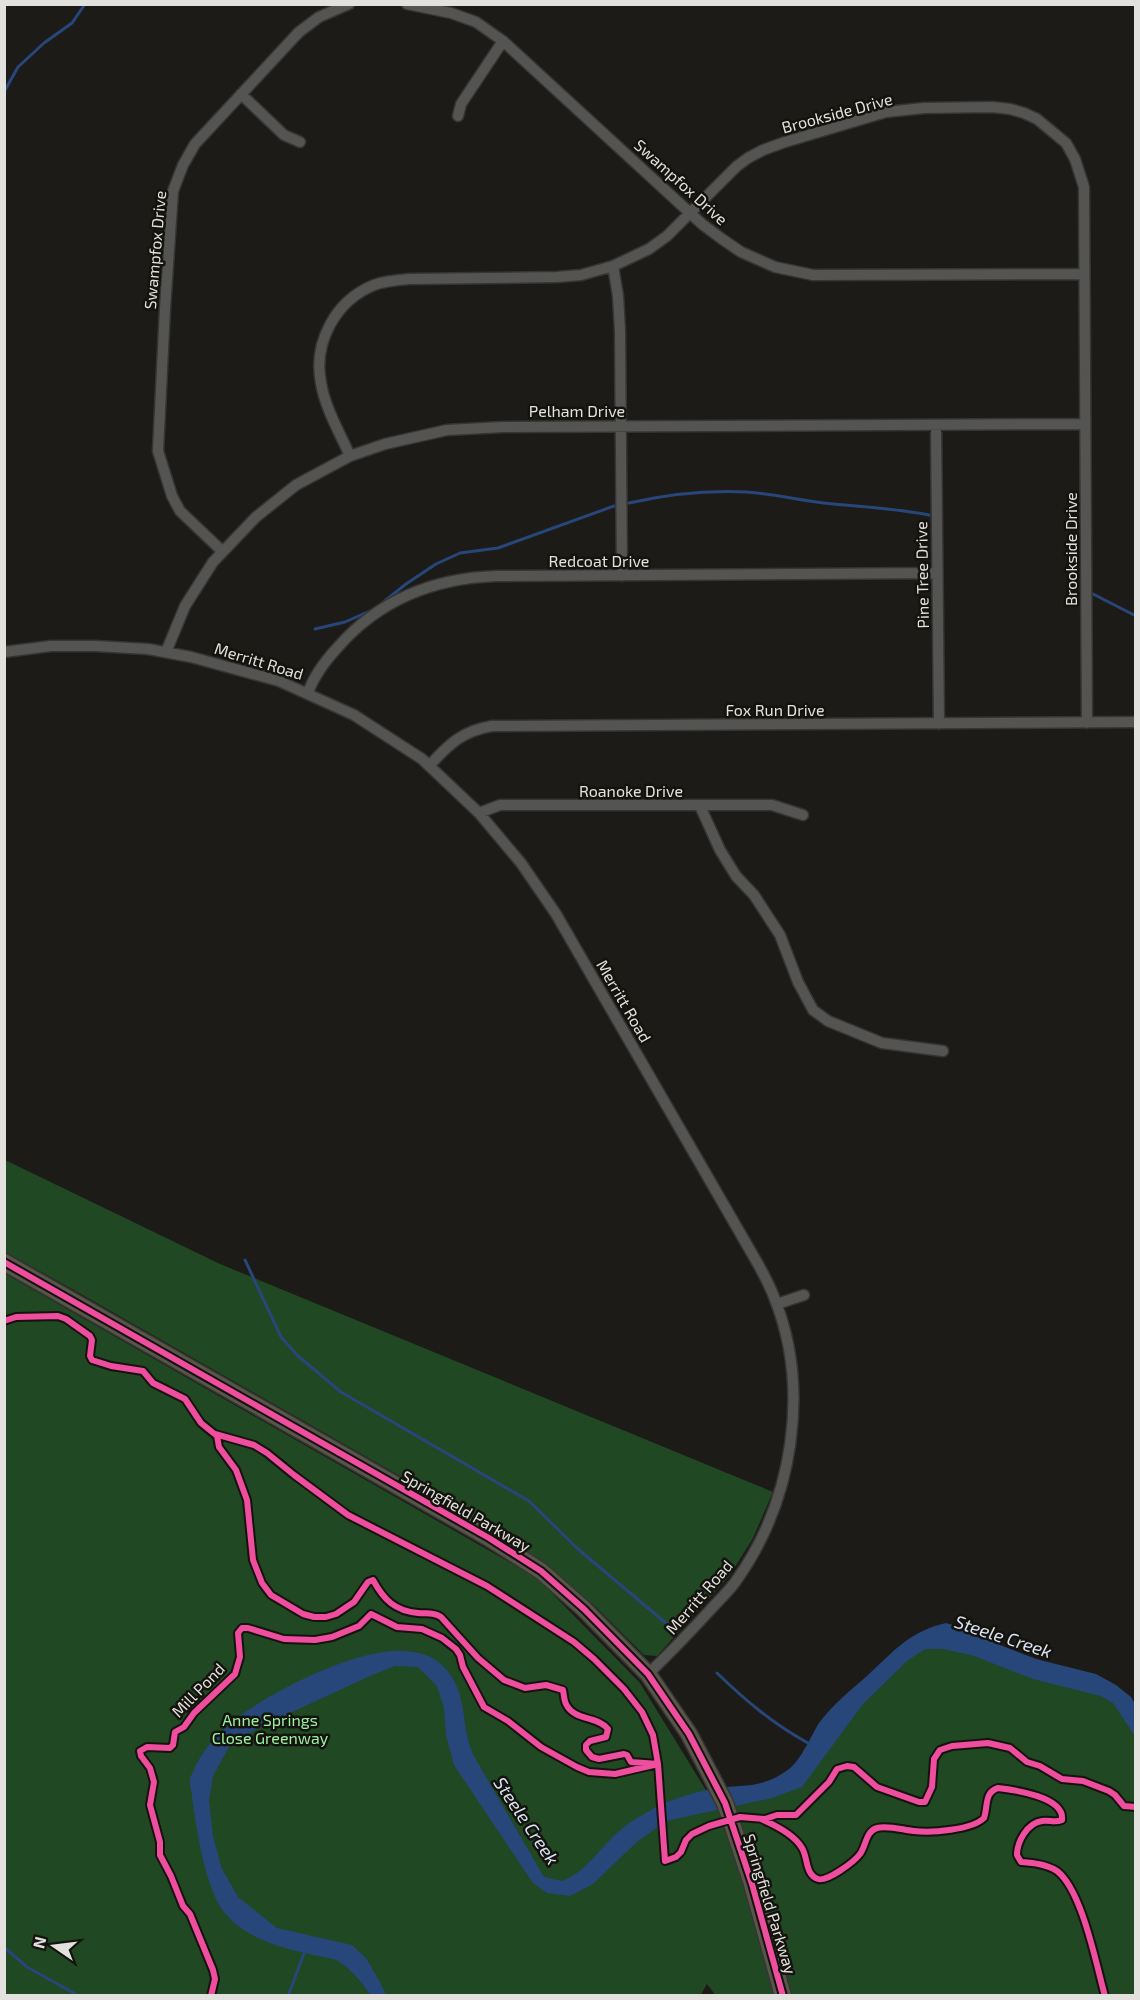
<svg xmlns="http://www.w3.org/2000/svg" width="1140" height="2000" viewBox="0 0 1140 2000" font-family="'Exo 2',sans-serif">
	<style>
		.green { fill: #204823 }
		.water { fill: #27467a }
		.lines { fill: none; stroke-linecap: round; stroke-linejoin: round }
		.stream { stroke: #27467a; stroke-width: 3 }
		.street-casing { stroke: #373533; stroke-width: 13 }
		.primary-casing { stroke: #373533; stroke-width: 19 }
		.street { stroke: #545452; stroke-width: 10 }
		.primary { stroke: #58554a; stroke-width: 16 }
		.cycleway-casing { stroke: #15130e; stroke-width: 10 }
		.cycleway { stroke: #ef4d9e; stroke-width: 6 }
		.labels { text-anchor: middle; stroke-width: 5; stroke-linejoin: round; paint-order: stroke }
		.street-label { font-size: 16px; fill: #e3e1de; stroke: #15130e }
		.park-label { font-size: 16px; fill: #9cf1a1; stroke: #15130e }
		.water-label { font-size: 18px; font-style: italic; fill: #d8e3f5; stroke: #15130e }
	</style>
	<rect width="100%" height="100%" fill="#1d1b18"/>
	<path class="green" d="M5 1160 220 1264 773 1492 753 1538 730 1575 657 1656 644 1655 596 1607 545 1564 484 1524 72 1289 5 1252Z
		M4 1273 537 1578 640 1683 712 1800 758 1793 813 1754 925 1639 1093 1684 1135 1721V1995L716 1996 707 1984 700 1996 5 1995Z"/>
	<path class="water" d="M946 1623 977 1632 1000 1645 1036 1659 1096 1674 1116 1685 1131 1697 1135 1704V1736L1113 1703 1101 1696 1033 1679 974 1656 944 1649H925L907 1661 863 1704 802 1787 772 1798 666 1821 637 1842 593 1884 570 1896 547 1893 533 1883 454 1765 446 1735 444 1708 437 1686 418 1667 395 1666 370 1676 260 1727 229 1747 213 1776 209 1801 213 1836 222 1869 238 1897 277 1928 352 1945 366 1958 381 1984 386 1995H370C365 1985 347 1965 336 1960 327 1957 315 1956 305 1953 271 1945 232 1933 216 1899 202 1868 197 1830 192 1797 192 1792 189 1785 190 1779 190 1776 194 1771 195 1767 202 1752 213 1739 225 1728 260 1696 345 1654 392 1651 409 1650 431 1653 443 1666 470 1692 459 1728 475 1758L544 1877 562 1881C585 1873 599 1849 617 1833 631 1820 650 1810 667 1802 680 1797 697 1792 711 1789 743 1783 759 1791 789 1769 801 1760 811 1736 819 1723 833 1704 850 1691 868 1675 894 1651 910 1631 946 1623Z"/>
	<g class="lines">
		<path class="stream" d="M4 92 18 67 44 43 72 23 85 4
			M629 503C668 494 707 490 747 492 773 494 799 500 824 503 860 507 894 508 929 515
			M1093 594 1136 616
			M381 604 406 584 436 564 460 553 498 548 614 506
			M315 629 345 622 370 611
			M245 1260 281 1337 298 1356 341 1392 529 1501 578 1549 674 1630
			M717 1673C745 1700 773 1724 808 1743
			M4 1947 27 1967 79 1996
			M288 1996 305 1951"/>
		<g class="street-casing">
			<path id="street" d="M407 4 451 13 476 22 503 41 702 224 722 239 741 252 775 267 813 275 1084 274
				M241 94 284 135 300 142
				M458 116 461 104 503 41
				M613 266 618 296 620 331 622 576
				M936 425 939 724
				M350 456C340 433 325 408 321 383 313 343 335 301 374 285 385 281 398 280 410 279L557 277 581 275 613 266 649 249 667 236 737 166 748 158 763 150 785 142 886 112 924 108 992 107 1010 109 1024 113 1037 119 1066 143 1075 159 1084 187 1087 723
				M222 551 180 511 172 496 158 451 165 308 173 191 183 165 195 144 299 32 319 17 349 4
				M4 652 51 646H95L148 649 191 657 279 681 354 715 422 759 479 813 521 863 556 914 758 1264C764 1275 770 1286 774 1297 811 1389 793 1501 736 1581 729 1591 720 1599 712 1608 691 1631 670 1653 648 1674
				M166 652 185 606 213 562 256 517 296 485 350 456 385 444 447 430 503 427 1084 424
				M308 693C314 675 325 661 338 647 380 599 434 578 497 576L937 573
				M429 766C449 744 462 731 492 726L1136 722
				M700 806 720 850 736 876 754 895 780 935 798 982 813 1010 828 1021 882 1043 943 1051
				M479 813 500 805H772L803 815
				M777 1304 804 1295"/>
		</g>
		<g class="primary-casing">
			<path id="primary" d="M4 1262 489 1538 541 1571 584 1609 648 1674 689 1734 725 1803 752 1884 783 1996"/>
		</g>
		<use href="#street" class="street"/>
		<use href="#primary" class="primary"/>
		<g class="cycleway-casing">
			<path id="cycleway" d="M4 1262 489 1538 541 1571 584 1609 648 1674 689 1734 725 1803 752 1884 783 1996
				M4 1321 16 1317 58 1316 66 1319 90 1336 92 1340 90 1356 92 1360 111 1366 143 1371 153 1383 185 1399 201 1423 217 1436 219 1447 236 1470 247 1500 253 1560 262 1583 271 1595 303 1614 314 1617H326L336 1614 354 1602 368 1582 373 1580C384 1600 395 1611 418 1613 427 1614 433 1612 441 1617L478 1658 504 1680 525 1688 546 1685 563 1690C564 1695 564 1700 566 1704 574 1721 598 1716 608 1729L606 1737 590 1741 586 1745V1750L592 1757 599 1759 624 1754 627 1755 631 1762 658 1764 615 1774 589 1772 577 1767 541 1747 508 1721 484 1707 463 1667 460 1655 456 1649 442 1638 422 1629 397 1627 371 1614 359 1626 332 1637 315 1640 284 1639 248 1628H242L238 1633 240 1657 235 1674 194 1713 184 1727 175 1732 173 1745 170 1748 147 1747 140 1751 141 1756 150 1768 154 1782 150 1805 160 1842V1855L171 1876 183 1906 190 1914 213 1970 215 1979 211 1996
				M215 1434 254 1445 267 1453 294 1475 348 1515 487 1586 574 1642 594 1659 624 1689 642 1712 653 1735 658 1764 665 1861 676 1857 681 1852 686 1840 692 1834 709 1826 740 1817 765 1819 777 1815H796L829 1782 837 1769 847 1766 854 1767 877 1787 919 1802H925L932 1787 934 1759 940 1750 952 1746 988 1743 1010 1748 1027 1762 1040 1766 1062 1779 1083 1781 1109 1791 1115 1795 1124 1806 1136 1807
				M761 1819C775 1825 794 1834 802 1848 808 1857 805 1875 818 1879 827 1882 854 1862 860 1854 866 1846 866 1831 877 1828 888 1825 903 1830 914 1831 931 1833 972 1830 984 1818 988 1807 984 1792 998 1788 1015 1790 1065 1797 1062 1820 1055 1823 1050 1820 1042 1821 1027 1823 1017 1842 1017 1855L1021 1862C1033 1863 1046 1864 1057 1871 1082 1890 1096 1964 1105 1996"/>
		</g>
		<use href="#cycleway" class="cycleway"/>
	</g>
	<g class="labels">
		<g class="street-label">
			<text transform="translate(837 113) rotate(-15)" y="6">Brookside Drive</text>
			<text transform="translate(681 182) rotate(42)" y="6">Swampfox Drive</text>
			<text transform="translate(155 250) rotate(-85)" y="6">Swampfox Drive</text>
			<text x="577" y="417">Pelham Drive</text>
			<text transform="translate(1071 549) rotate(-90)" y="6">Brookside Drive</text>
			<text x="599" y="567">Redcoat Drive</text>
			<text transform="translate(922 575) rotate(-91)" y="6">Pine Tree Drive</text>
			<text transform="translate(259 661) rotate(17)" y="6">Merritt Road</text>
			<text x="775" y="716">Fox Run Drive</text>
			<text x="631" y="797">Roanoke Drive</text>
			<text transform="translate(624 1001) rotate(60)" y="6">Merritt Road</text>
			<text transform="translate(466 1511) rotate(30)" y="6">Springfield Parkway</text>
			<text transform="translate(699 1597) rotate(-49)" y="6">Merritt Road</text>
			<text transform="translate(198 1690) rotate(-46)" y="6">Mill Pond</text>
			<text transform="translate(770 1904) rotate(73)" y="6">Springfield Parkway</text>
		</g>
		<g class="park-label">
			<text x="270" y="1726">Anne Springs<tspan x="270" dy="18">Close Greenway</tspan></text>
		</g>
		<g class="water-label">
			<text transform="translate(1003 1637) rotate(18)" y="6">Steele Creek</text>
			<text transform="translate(526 1821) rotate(56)" y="6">Steele Creek</text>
		</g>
	</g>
	<rect width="1140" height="2000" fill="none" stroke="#e3e1de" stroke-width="12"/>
	<g transform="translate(54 1946) rotate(284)" stroke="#15130e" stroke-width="4.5" paint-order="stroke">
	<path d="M0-4.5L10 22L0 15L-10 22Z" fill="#e3e1de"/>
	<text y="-9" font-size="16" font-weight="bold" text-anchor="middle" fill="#e3e1de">N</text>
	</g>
</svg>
